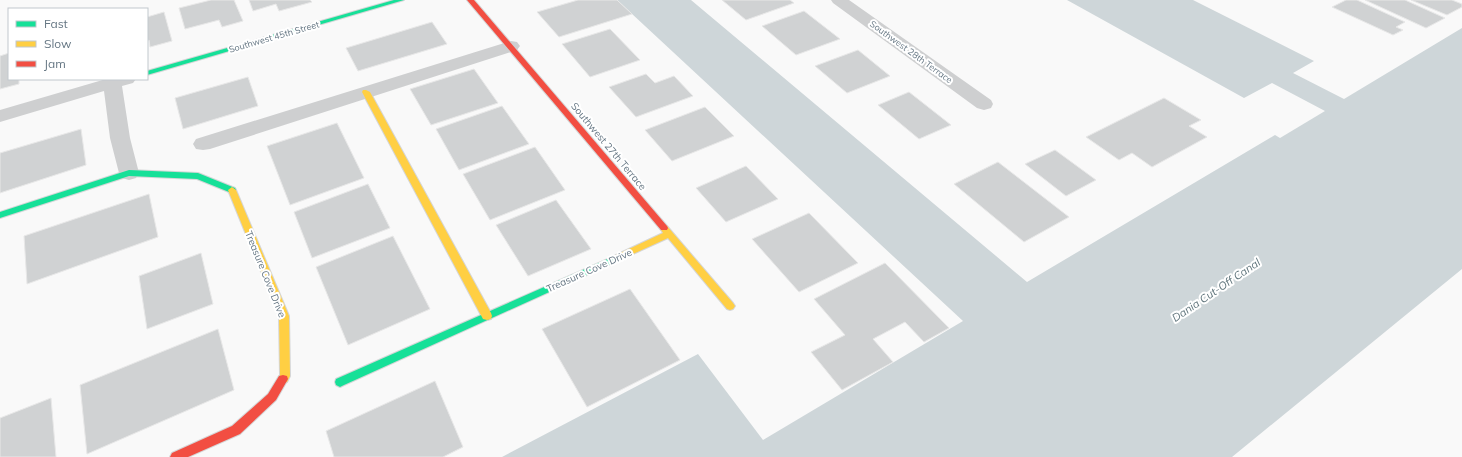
<svg xmlns="http://www.w3.org/2000/svg" width="1462" height="457" viewBox="0 0 1462 457" font-family="Mulish,sans-serif">
	<style>
		.water { fill: #ced6d9 }
		.building { fill: #d0d2d3; stroke: #e8e8e8 }
		.lines { fill: none; stroke-linecap: round; stroke-linejoin: round }
		.fast-casing { stroke: #d5d6d7; stroke-width: 2 }
		.slow-casing { stroke: #d5d6d7; stroke-width: 2 }
		.jam-casing { stroke: #d5d6d7; stroke-width: 2 }
		.street { fill: #cecfd0; fill-rule: evenodd }
		.fast { fill: #16e098; fill-rule: evenodd }
		.slow { fill: #ffcf43; fill-rule: evenodd }
		.jam { fill: #f24e42; fill-rule: evenodd }
		.labels { text-anchor: middle; stroke-width: 4; stroke-linejoin: round; paint-order: stroke }
		.far-street-label { font-size: 9px; fill: #657683; stroke: #fff }
		.street-label { font-size: 10px; fill: #657683; stroke: #fff }
		.water-label { font-size: 11px; font-style: italic; fill: #60757c; stroke: #fff }
	</style>
	<rect width="100%" height="100%" fill="#f9f9f9"/>
	<path class="water" d="M617 0H691L1027 282 1275 135 1280 138 1325 111 1272 83 1244 98 1067 0H1193L1314 61 1293 73 1344 99 1462 28V269L1232 457H502L698 354 763 440 963 321Z"/>
	<path class="building" d="M211 0H234L243 21 222 27 219 20 185 29 179 8Z
		M249 0H310L312 2 279 11 276 4 253 11Z
		M578 0H617L632 14 559 37 537 12Z
		M722 0H790L794 3 746 20Z
		M1346 0H1357L1405 22 1396 27 1403 30 1393 35 1332 7Z
		M1365 0H1405L1445 18 1426 28Z
		M1411 0H1452L1462 4V7L1447 15Z
		M804 11 840 39 796 55 762 26Z
		M164 12 172 41 150 47 149 40 147 41V17Z
		M432 22 447 44 358 71 346 48Z
		M610 29 640 60 590 77 562 44Z
		M858 50 890 76 847 93 815 66Z
		M9 53V79H19V84L0 89V56Z
		M474 69 498 103 431 125 410 89Z
		M646 74 655 83 674 76 693 96 636 117 609 87Z
		M248 77 258 106 183 129 175 98Z
		M909 92 951 125 919 139 878 105Z
		M1164 98 1201 120 1189 126 1207 137 1152 167 1132 153 1119 160 1086 137Z
		M502 106 529 144 459 170 436 129Z
		M705 107 734 136 672 161 645 130Z
		M337 123 364 178 290 205 267 146Z
		M81 129 86 165 0 193V153Z
		M535 147 565 190 490 220 463 174Z
		M1055 150 1096 180 1066 196 1025 164Z
		M998 162 1069 217 1024 242 954 184Z
		M746 166 778 199 726 222 696 188Z
		M368 184 390 228 312 258 294 212Z
		M149 194 158 237 27 284 24 236Z
		M556 200 591 249 528 276 496 225Z
		M809 213 858 263 799 292 752 239Z
		M393 236 430 309 348 345 316 267Z
		M201 253 213 304 147 329 139 276Z
		M885 263 949 328 924 342 905 322 873 339 893 362 842 390 811 352 845 335 814 299Z
		M630 289 680 360 587 407 542 329Z
		M218 329 234 390 87 454 80 385Z
		M435 381 463 447 443 457H334L326 431Z
		M51 398 56 457H0V418Z"/>
	<g class="lines">
		<g class="fast-casing">
			<path id="fast" d="M394 0H404L147 75V71Z
				M129 170 198 173 235 188 236 190 235 192H229L197 179 129 176 0 218V212Z
				M619 254 622 255 624 257 622 259 344 385 340 387 336 385 335 382 336 379Z"/>
		</g>
		<g class="slow-casing">
			<path id="slow" d="M363 90H366L370 92 491 313 492 316 491 319 487 320 483 319 362 92Z
				M232 187 236 190 289 316 290 376 287 382 283 383 279 382 278 379 280 375 279 316 228 190Z
				M664 225 667 226 733 303 735 306 733 309 730 310 727 309 668 238 622 259H616L614 257 616 255 663 233 660 228Z"/>
		</g>
		<g class="jam-casing">
			<path id="jam" d="M467 0H474L667 226 668 228 667 230H661Z
				M283 375 287 376 288 379 276 400 240 434 188 457H170L172 453 232 426 268 394 279 376Z"/>
		</g>
		<path class="street" d="M831 0H849L991 100 993 104 991 108 984 110 977 108 833 3Z
			M511 41 517 42 520 46 517 50 210 149 203 150 196 149 193 144 196 139Z
			M106 79H136L133 83 122 86 130 138 139 173 136 178 129 180 122 178 119 173 110 138 104 91 0 122V110Z"/>
		<use href="#fast" class="fast"/>
		<use href="#slow" class="slow"/>
		<use href="#jam" class="jam"/>
	</g>
	<g class="labels">
		<g class="far-street-label">
			<text transform="translate(274 37) rotate(-16)" y="3">Southwest 45th Street</text>
			<text transform="translate(911 52) rotate(36)" y="3">Southwest 28th Terrace</text>
		</g>
		<g class="street-label">
			<text transform="translate(609 146) rotate(50)" y="4">Southwest 27th Terrace</text>
			<text transform="translate(589 270) rotate(-24)" y="4">Treasure Cove Drive</text>
			<text transform="translate(266 274) rotate(68)" y="4">Treasure Cove Drive</text>
		</g>
		<g class="water-label">
			<text transform="translate(1216 290) rotate(-34)" y="4">Dania Cut-Off Canal</text>
		</g>
	</g>
	<rect x="8" y="8" width="140" height="72" fill="#ffffff" stroke="#c1c8cd"/>
	<rect x="16" y="21" width="20" height="6" fill="#16e098" stroke="#c1c8cd"/>
	<text x="44" y="28" font-size="12" fill="#657683">Fast</text>
	<rect x="16" y="41" width="20" height="6" fill="#ffcf43" stroke="#c1c8cd"/>
	<text x="44" y="48" font-size="12" fill="#657683">Slow</text>
	<rect x="16" y="61" width="20" height="6" fill="#f24e42" stroke="#c1c8cd"/>
	<text x="44" y="68" font-size="12" fill="#657683">Jam</text>
</svg>
